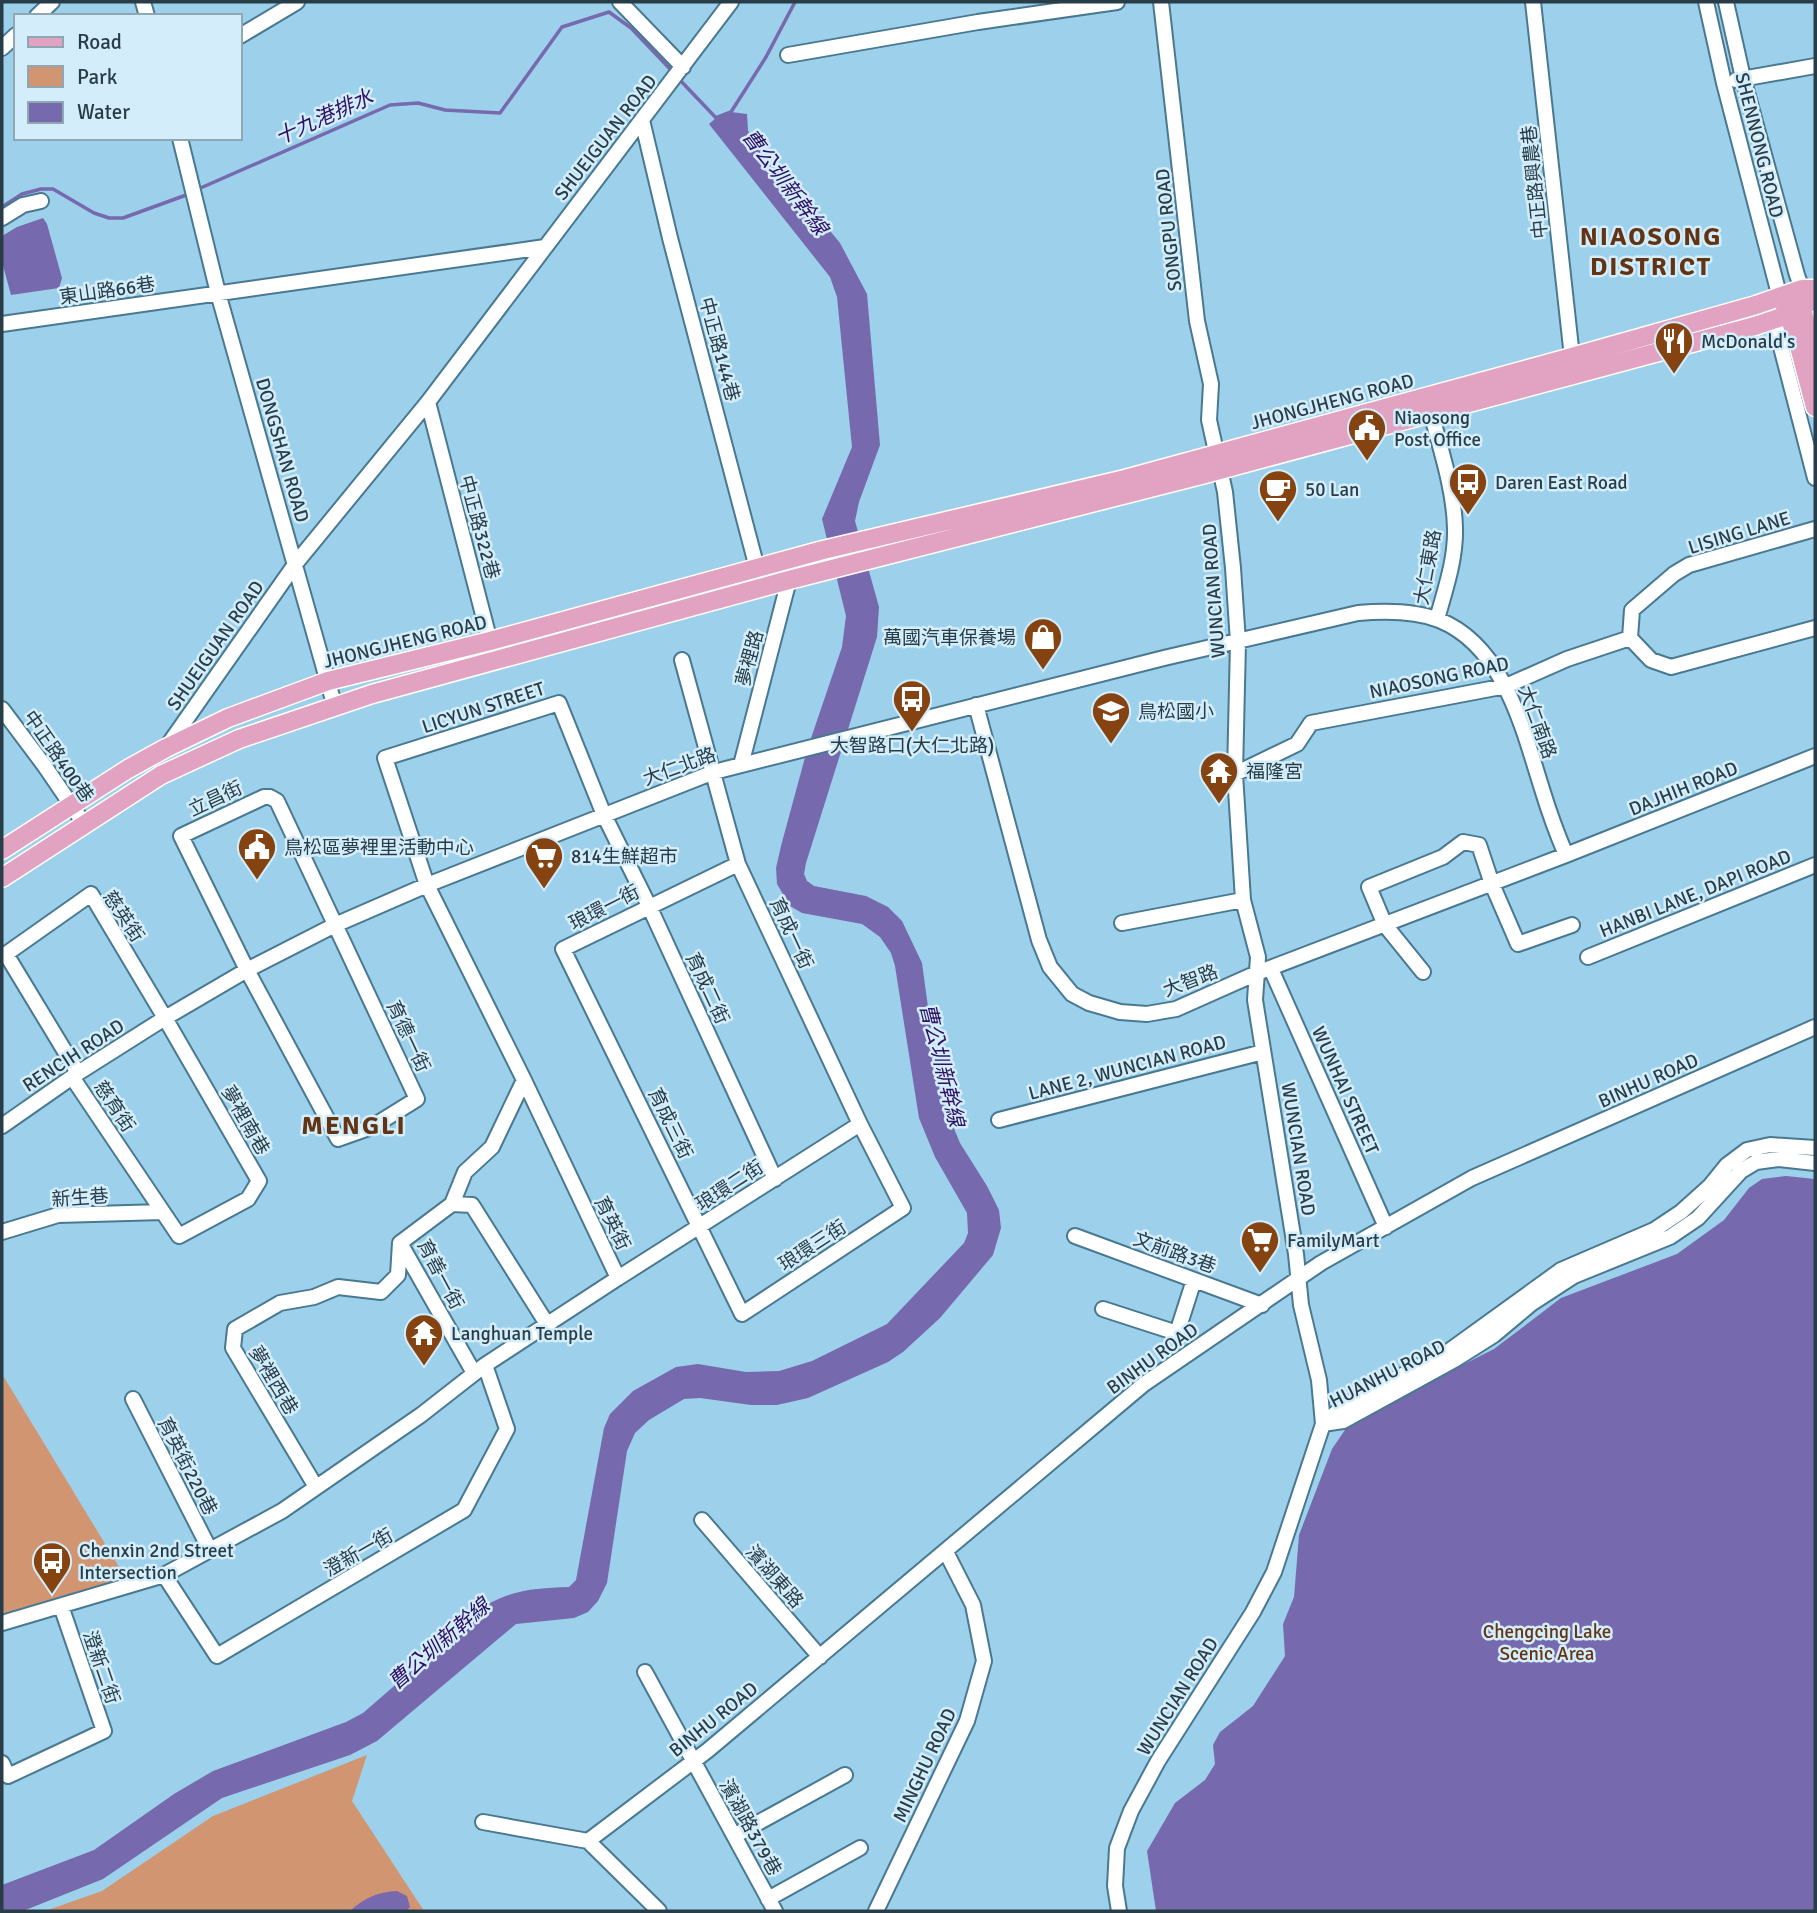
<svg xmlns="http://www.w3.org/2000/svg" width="1817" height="1913" viewBox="0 0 1817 1913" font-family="Signika,'Noto Sans TC',sans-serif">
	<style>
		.green { fill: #d19571 }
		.water { fill: #7669ad }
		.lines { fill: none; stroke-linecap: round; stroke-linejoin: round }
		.stream { stroke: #7669ad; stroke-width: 3.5 }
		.minor-casing { stroke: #487991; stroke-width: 18 }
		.major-casing { stroke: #fff; stroke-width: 21 }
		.minor { stroke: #fff; stroke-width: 14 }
		.major { stroke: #e1a3c1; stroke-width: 18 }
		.labels { text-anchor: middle; stroke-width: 5; stroke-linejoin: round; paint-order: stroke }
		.street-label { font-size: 19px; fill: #283d48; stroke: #d3edfb }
		.poi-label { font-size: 19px; fill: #283d48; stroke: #d3edfb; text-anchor: start }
		.park-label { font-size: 19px; fill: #643515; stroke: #d3edfb }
		.water-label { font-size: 21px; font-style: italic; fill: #2e1064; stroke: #d3edfb }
		.district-label { font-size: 26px; font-weight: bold; letter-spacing: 2px; fill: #623414; stroke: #d3edfb }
	</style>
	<rect width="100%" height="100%" fill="#9dd0eb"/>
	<path class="green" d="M2 1374 130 1585 2 1624Z
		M367 1755 352 1801 424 1911H45L102 1891 213 1816Z"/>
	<path class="water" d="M731 112 747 114 748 131 840 243 867 294 880 445 859 502 855 521 879 607 877 637 806 863 804 874 807 881 814 886 866 896 888 907 902 921 922 963 940 1095 960 1143 987 1186 999 1210 1001 1228 993 1255 940 1318 903 1352 888 1362 808 1398 777 1405H751L700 1398 684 1399 649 1420 635 1433 627 1451 607 1583 598 1601 588 1612 574 1618 516 1624 377 1741 350 1755 222 1798 103 1879 23 1911H2V1885L94 1850 174 1794 213 1771 346 1722 363 1713 490 1603C516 1589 540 1588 569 1587L576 1580 604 1428 610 1414 633 1391 676 1367 698 1364 746 1372 779 1371 812 1361 887 1324 964 1243 968 1233 967 1213 935 1157 919 1118 895 966 891 953 880 937 862 924 802 913 790 906 777 884 776 868 781 846 807 750 842 647 846 616 822 519 852 447 837 297 830 277 709 124 716 118Z
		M43 218 47 224 62 278 59 288 11 295 2 262V236L17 227Z
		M1786 1176 1815 1179V1911H1156L1147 1851 1175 1803 1205 1780 1215 1764 1213 1745 1220 1732 1253 1706 1285 1656 1283 1624 1294 1597 1299 1535 1332 1449 1351 1421 1494 1349 1561 1298 1677 1254 1724 1220 1749 1188 1762 1179Z
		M397 1891 407 1896 410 1907 406 1911H350C364 1898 378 1892 397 1891Z"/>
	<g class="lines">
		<path class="stream" d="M678 78 719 121
			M718 117 731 112 766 57 795 2
			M196 190 390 105 418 103 445 110 500 113 562 27 609 12 631 28 673 72
			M2 207 22 194 41 189H53L94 213 109 218H123L189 194"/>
		<g class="minor-casing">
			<path id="minor" d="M143 2 147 16
				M620 2 683 67
				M1533 2 1572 357
				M1706 2 1724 83 1780 298 1774 320 1815 478
				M1726 2 1743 78 1797 275 1802 289 1810 294
				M37 16 52 2
				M240 36 297 2
				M2 48 16 35
				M788 55 978 22 1117 2
				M1736 80 1815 66
				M642 120 670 238 757 568 765 587
				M180 138 218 293 335 707
				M2 218 23 205 41 201
				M2 324 545 247
				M428 402 495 661
				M1429 405C1439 445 1454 487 1455 528 1456 559 1445 590 1437 619
				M1630 638 1632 610 1674 574 1689 565 1815 529
				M682 660 738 864 860 1124 903 1208 742 1314 563 949 738 864
				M976 705 1039 940 1050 967 1072 994 1089 1003 1120 1012 1147 1014 1176 1009 1257 973 1566 855 1815 756
				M2 709 44 765 85 825
				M166 748 296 563 428 402 731 2
				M741 765 789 580 787 573
				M1235 774 1297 744 1311 723 1506 686 1567 659 1630 638 1651 660 1671 667 1815 628
				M264 797H270L277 801 417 1099 372 1127 338 1139 247 970 181 836Z
				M1122 923 1243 900
				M1588 957 1815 865
				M1271 969 1386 1227
				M1423 972 1385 925 1369 887 1443 857 1463 842 1479 845 1492 884 1518 944 1572 925
				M72 1077 179 1236 248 1199 259 1181 165 1018 91 894 6 954 78 1073
				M999 1120 1263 1052
				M2 1126 78 1073 165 1018 247 970 335 925 427 885 714 772 1164 658 1358 613C1382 611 1416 611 1439 620 1504 646 1523 729 1542 789 1549 812 1557 834 1566 855
				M452 1204 465 1172 492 1147 524 1080
				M2 1232 58 1215 163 1212
				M1075 1236 1262 1305
				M618 1278 860 1124
				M1103 1309 1177 1333 1194 1280
				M474 1373 400 1243 452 1204 472 1205 547 1324
				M133 1399 210 1550
				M1323 1424 1345 1405 1449 1351 1561 1270 1654 1230 1681 1212 1710 1186 1727 1165 1747 1150 1770 1145 1815 1148
				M1323 1424 1343 1421 1456 1359 1494 1335 1531 1304 1574 1276 1670 1237 1698 1218 1741 1171 1756 1162 1778 1159 1815 1163
				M316 1487 233 1348 235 1329 280 1303 314 1297 338 1287 381 1292 398 1275 400 1243
				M702 1520 820 1657
				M164 1575 217 1656 464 1510 507 1429 485 1365
				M2 1623 164 1575 282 1511 421 1415 485 1365 618 1278 524 1080 427 885 385 758 559 703 604 815 649 906 775 1179
				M645 1672 775 1911
				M2 1763 8 1776 104 1731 61 1606
				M483 1822 588 1841 659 1911
				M734 1836 845 1775
				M588 1841 707 1751 1144 1384 1321 1263 1472 1178 1815 1027
				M768 1899 860 1848
				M876 1911 967 1721 984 1661 973 1605 946 1552
				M1119 1911 1115 1886 1117 1848 1131 1811 1158 1761 1253 1612 1274 1572 1323 1424 1319 1380 1301 1305 1296 1254 1255 1000 1258 957 1243 900 1235 774 1238 642 1233 568 1225 492 1209 420 1211 384 1197 321 1161 2"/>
		</g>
		<g class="major-casing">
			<path id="major" d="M1802 299V309L1815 357
				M1785 307 1796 335 1815 407
				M2 850 128 769 166 748 228 718 328 681 490 641 823 550 1125 479 1572 357 1756 305 1802 289H1815
				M2 878 161 775 239 739 372 694 789 580 1205 474 1755 326 1790 314 1815 299"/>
		</g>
		<use href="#minor" class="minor"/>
		<use href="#major" class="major"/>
	</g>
	<defs>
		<g id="restaurant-pin" transform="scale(2.0125)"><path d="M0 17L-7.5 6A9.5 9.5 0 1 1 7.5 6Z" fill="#854312" stroke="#d3edfb"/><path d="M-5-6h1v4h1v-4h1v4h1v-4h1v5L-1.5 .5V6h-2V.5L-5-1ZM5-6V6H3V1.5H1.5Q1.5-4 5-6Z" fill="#fff"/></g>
		<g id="civic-pin" transform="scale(2.0125)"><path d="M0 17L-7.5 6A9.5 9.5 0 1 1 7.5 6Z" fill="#854312" stroke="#d3edfb"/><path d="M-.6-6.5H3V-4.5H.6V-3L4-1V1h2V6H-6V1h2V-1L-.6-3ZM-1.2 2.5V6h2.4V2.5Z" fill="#fff"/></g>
		<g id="bus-pin" transform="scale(2.0125)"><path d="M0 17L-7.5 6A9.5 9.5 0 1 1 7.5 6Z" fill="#854312" stroke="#d3edfb"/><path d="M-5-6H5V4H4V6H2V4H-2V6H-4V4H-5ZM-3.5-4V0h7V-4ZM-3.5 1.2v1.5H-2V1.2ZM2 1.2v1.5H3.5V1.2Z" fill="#fff"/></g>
		<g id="cafe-pin" transform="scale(2.0125)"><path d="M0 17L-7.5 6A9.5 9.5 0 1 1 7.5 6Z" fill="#854312" stroke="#d3edfb"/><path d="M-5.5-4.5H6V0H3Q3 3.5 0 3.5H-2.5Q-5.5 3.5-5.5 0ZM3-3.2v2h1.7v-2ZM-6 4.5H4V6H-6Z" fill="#fff"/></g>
		<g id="shop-pin" transform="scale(2.0125)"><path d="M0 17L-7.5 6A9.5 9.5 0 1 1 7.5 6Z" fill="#854312" stroke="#d3edfb"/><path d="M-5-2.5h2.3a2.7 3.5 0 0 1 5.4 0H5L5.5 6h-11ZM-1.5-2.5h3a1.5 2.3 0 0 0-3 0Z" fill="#fff"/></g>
		<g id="school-pin" transform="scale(2.0125)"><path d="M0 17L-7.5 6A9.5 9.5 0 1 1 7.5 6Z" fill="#854312" stroke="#d3edfb"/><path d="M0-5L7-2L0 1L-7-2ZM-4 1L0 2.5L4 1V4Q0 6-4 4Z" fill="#fff"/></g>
		<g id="temple-pin" transform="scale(2.0125)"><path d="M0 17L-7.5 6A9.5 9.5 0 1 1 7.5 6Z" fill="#854312" stroke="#d3edfb"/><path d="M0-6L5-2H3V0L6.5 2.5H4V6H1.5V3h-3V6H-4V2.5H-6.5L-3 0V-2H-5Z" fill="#fff"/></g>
		<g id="supermarket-pin" transform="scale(2.0125)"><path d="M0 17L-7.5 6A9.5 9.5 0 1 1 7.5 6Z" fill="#854312" stroke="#d3edfb"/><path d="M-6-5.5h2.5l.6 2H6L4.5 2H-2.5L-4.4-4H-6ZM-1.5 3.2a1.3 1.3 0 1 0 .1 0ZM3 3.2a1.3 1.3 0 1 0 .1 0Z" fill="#fff"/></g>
	</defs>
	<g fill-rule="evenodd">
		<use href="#restaurant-pin" x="1674" y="341"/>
		<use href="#civic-pin" x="1367" y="428"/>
		<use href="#bus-pin" x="1468" y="482"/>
		<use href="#cafe-pin" x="1278" y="489"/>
		<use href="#shop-pin" x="1043" y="637"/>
		<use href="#bus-pin" x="912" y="699"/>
		<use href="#school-pin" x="1111" y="711"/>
		<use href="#temple-pin" x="1219" y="771"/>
		<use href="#civic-pin" x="257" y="847"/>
		<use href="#supermarket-pin" x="544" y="856"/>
		<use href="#supermarket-pin" x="1260" y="1240"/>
		<use href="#temple-pin" x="424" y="1333"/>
		<use href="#bus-pin" x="52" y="1561"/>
	</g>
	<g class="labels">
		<g class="street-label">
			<text transform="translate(605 137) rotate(-52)" y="7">SHUEIGUAN ROAD</text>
			<text transform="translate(1760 145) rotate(76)" y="7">SHENNONG ROAD</text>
			<text transform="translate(1534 182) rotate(-96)" y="7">中正路興農巷</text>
			<text transform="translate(1168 230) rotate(-96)" y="7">SONGPU ROAD</text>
			<text transform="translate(107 290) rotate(-8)" y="7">東山路66巷</text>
			<text transform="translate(720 349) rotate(75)" y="7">中正路144巷</text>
			<text transform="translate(1332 401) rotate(-15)" y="7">JHONGJHENG ROAD</text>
			<text transform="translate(283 450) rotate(74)" y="7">DONGSHAN ROAD</text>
			<text transform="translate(480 527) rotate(75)" y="7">中正路322巷</text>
			<text transform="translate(1739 532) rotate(-17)" y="7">LISING LANE</text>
			<text transform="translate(1427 567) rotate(-80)" y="7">大仁東路</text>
			<text transform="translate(1213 591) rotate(-94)" y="7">WUNCIAN ROAD</text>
			<text transform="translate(405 641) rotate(-14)" y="7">JHONGJHENG ROAD</text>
			<text transform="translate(215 645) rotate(-55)" y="7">SHUEIGUAN ROAD</text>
			<text transform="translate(749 658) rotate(-75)" y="7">夢裡路</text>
			<text transform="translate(1439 677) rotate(-12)" y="7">NIAOSONG ROAD</text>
			<text transform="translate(483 707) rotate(-18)" y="7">LICYUN STREET</text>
			<text transform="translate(1538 722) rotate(70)" y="7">大仁南路</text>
			<text transform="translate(59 756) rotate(55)" y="7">中正路400巷</text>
			<text transform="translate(679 766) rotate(-20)" y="7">大仁北路</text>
			<text transform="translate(1683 788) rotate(-22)" y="7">DAJHIH ROAD</text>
			<text transform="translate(215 798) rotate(-25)" y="7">立昌街</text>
			<text transform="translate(1695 893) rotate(-22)" y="7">HANBI LANE, DAPI ROAD</text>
			<text transform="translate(604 907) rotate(-27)" y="7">琅環一街</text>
			<text transform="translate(124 916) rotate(56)" y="7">慈英街</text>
			<text transform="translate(792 933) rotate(65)" y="7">育成一街</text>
			<text transform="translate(1190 980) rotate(-21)" y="7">大智路</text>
			<text transform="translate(708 988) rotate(65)" y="7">育成二街</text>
			<text transform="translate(409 1036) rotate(65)" y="7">育德一街</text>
			<text transform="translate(73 1055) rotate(-33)" y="7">RENCIH ROAD</text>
			<text transform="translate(1127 1067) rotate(-15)" y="7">LANE 2, WUNCIAN ROAD</text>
			<text transform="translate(1648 1080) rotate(-24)" y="7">BINHU ROAD</text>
			<text transform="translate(1346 1090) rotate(66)" y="7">WUNHAI STREET</text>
			<text transform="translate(115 1106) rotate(56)" y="7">慈育街</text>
			<text transform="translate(246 1120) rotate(60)" y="7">夢裡南巷</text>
			<text transform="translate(671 1123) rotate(64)" y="7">育成三街</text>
			<text transform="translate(1299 1149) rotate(81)" y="7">WUNCIAN ROAD</text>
			<text transform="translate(729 1185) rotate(-33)" y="7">琅環二街</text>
			<text transform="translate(80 1197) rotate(-4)" y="7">新生巷</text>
			<text transform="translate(613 1223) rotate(64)" y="7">育英街</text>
			<text transform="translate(812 1245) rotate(-33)" y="7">琅環三街</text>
			<text transform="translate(1175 1252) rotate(20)" y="7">文前路3巷</text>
			<text transform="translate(441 1274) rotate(62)" y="7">育善一街</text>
			<text transform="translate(1152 1358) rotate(-36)" y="7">BINHU ROAD</text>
			<text transform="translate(1387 1373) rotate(-27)" y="7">HUANHU ROAD</text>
			<text transform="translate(274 1380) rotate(59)" y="7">夢裡西巷</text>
			<text transform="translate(188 1466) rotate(63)" y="7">育英街220巷</text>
			<text transform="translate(358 1552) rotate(-30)" y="7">澄新一街</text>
			<text transform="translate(775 1576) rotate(49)" y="7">濱湖東路</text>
			<text transform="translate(102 1667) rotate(71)" y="7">澄新二街</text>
			<text transform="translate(1177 1696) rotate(-58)" y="7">WUNCIAN ROAD</text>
			<text transform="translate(713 1719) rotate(-39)" y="7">BINHU ROAD</text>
			<text transform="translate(924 1765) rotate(-65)" y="7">MINGHU ROAD</text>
			<text transform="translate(751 1827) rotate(61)" y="7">濱湖路379巷</text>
		</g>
		<g class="poi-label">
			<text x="1701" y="348">McDonald's</text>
			<text x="1394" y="424">Niaosong<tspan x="1394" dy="22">Post Office</tspan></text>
			<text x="1495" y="489">Daren East Road</text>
			<text x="1305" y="496">50 Lan</text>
			<text x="1016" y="644" text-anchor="end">萬國汽車保養場</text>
			<text x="1138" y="718">鳥松國小</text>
			<text x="912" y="752" text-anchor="middle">大智路口(大仁北路)</text>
			<text x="1246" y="778">福隆宮</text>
			<text x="284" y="854">鳥松區夢裡里活動中心</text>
			<text x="571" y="863">814生鮮超市</text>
			<text x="1287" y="1247">FamilyMart</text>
			<text x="451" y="1340">Langhuan Temple</text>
			<text x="79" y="1557">Chenxin 2nd Street<tspan x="79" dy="22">Intersection</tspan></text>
		</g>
		<g class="park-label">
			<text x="1547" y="1638">Chengcing Lake<tspan x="1547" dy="22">Scenic Area</tspan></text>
		</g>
		<g class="water-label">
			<text transform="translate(324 117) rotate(-24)" y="7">十九港排水</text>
			<text transform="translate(785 182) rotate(53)" y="7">曹公圳新幹線</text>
			<text transform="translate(942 1065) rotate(76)" y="7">曹公圳新幹線</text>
			<text transform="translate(439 1644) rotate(-41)" y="7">曹公圳新幹線</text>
		</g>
		<g class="district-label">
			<text x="1651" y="245">NIAOSONG<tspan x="1651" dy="30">DISTRICT</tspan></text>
			<text x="354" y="1134">MENGLI</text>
		</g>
	</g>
	<rect width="1817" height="1913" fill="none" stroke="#283d48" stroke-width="7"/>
	<rect x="14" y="14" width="228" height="126" fill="#d3edfb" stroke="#8fa7b3" stroke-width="2"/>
	<rect x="28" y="37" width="35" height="10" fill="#e1a3c1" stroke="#8fa7b3" stroke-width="2"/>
	<text x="77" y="49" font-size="21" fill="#283d48">Road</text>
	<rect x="28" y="66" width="35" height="21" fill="#d19571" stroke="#8fa7b3" stroke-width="2"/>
	<text x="77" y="84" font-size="21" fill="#283d48">Park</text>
	<rect x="28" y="102" width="35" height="21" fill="#7669ad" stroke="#8fa7b3" stroke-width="2"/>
	<text x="77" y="119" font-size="21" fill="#283d48">Water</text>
</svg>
